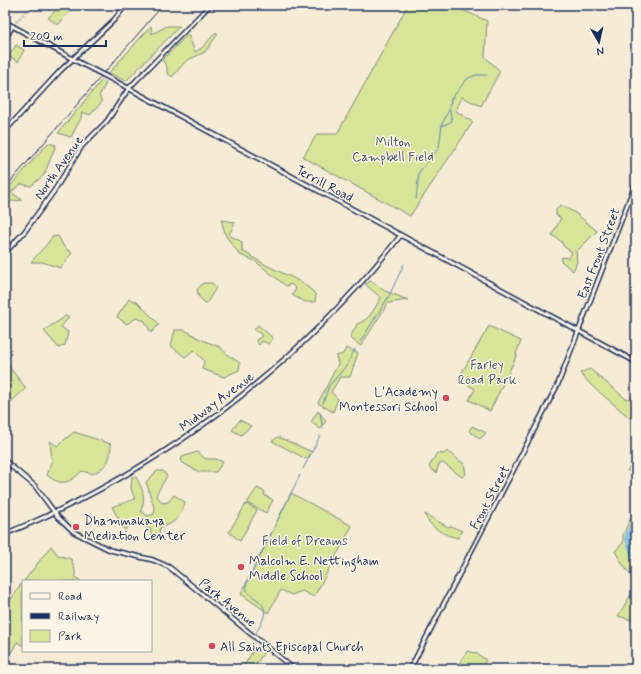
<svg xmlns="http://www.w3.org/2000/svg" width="641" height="674" viewBox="0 0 641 674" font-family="Mynerve,sans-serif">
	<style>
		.green { fill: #d8e598; stroke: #7a8a7b }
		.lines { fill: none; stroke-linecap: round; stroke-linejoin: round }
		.stream { stroke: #5e85b0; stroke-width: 1 }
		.river { stroke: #8abee7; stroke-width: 5 }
		.secondary-tunnel { stroke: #cac5bd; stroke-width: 3; stroke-dasharray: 3 1.5; stroke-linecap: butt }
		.secondary-casing { stroke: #1b2f5e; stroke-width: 6 }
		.highway-casing { stroke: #1b2f5e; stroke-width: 7 }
		.secondary { stroke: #fcf5e5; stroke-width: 3 }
		.highway { stroke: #fddcac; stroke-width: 4 }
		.rail { stroke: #1b2f5e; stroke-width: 1 }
		.secondary-bridge-casing { stroke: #1b2f5e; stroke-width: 6; stroke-linecap: butt }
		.secondary-bridge { stroke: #fcf5e5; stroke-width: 3 }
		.poi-dot { fill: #d1495b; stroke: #fcf5e5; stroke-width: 1.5 }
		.labels { text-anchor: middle; stroke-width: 3; stroke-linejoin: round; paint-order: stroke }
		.park-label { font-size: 13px; fill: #41536a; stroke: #fcf5e5 }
		.street-label { font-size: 13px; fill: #1b2f5e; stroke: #fcf5e5 }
		.poi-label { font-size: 13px; fill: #1b2f5e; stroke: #fcf5e5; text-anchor: start }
	</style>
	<rect width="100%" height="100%" fill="#f6ebd5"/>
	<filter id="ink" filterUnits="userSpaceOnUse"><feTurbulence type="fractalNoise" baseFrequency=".025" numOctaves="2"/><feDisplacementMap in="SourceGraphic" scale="8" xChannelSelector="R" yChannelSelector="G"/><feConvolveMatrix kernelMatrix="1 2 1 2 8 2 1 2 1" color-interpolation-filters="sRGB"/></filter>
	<g filter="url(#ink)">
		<path class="green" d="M61 5H75L58 25 48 18Z
			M408 5H452L487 21 485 57 500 71 481 106 462 97 456 111 473 122 410 216 303 157 317 134H337Z
			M151 26 152 34 167 26H180L126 81 109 73Z
			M216 32 218 34 205 52 186 61 172 77 167 73V67L162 60 188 34 195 52 203 47Z
			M16 45 24 50 18 62 9 56Z
			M102 80 106 83 99 96 102 102 90 115 82 112 81 118 71 137 58 133Z
			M48 143 56 145 44 175 31 186 21 184 11 192 22 200 5 202V192Z
			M560 205 574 212 597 231 576 252 577 262 573 271 561 261 562 257 569 258 572 252 563 246 562 242 552 235 561 218 556 215V210Z
			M221 220 235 222 229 235 242 242V251C252 256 261 263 272 268 289 277 303 280 316 295L315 302H305L292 295 296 289 291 284 286 286 255 261 240 255 226 236Z
			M58 236 64 247 72 253 60 268 42 262H31C38 253 46 247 52 237Z
			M371 281 385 291 408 300 388 303 361 346 350 338 357 324C370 320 374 309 381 298L365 284Z
			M203 283H212L216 288 206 304 199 297 197 290Z
			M129 299 137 302 159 324 151 333 145 321 136 318 127 324 117 317Z
			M65 316 69 317 61 327 68 332 65 345 59 348 44 331C51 324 58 323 65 316Z
			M258 325 273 338 269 344 262 341 259 345 256 340 261 337V334L254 330Z
			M489 326 521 341 516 354 517 355 490 411 469 400 475 389 458 379Z
			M175 330H185L200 339 220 347 228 355 240 363 239 370 224 377 202 369 204 361 194 350 185 357 171 346Z
			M346 348 358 353 350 377H340L331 392 338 399 333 412 318 403 338 364 336 356 343 354Z
			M5 362 26 388 10 403 5 400Z
			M590 369 626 399 632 398 636 390V423L592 386 580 373Z
			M318 411 326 421 320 429 311 422Z
			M240 420 251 426 241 435 232 430Z
			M472 426 486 433 480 439 469 431Z
			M74 432 111 444C110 462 108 465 93 474L82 471C70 483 61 487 47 475L52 462 50 441 57 446Z
			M278 437 312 452 306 459 272 441Z
			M447 451 464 464 466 474 462 477 443 463 439 464 436 473 429 467 437 453 444 454Z
			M197 452 206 459H216L223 462 216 472H199L181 462 182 457Z
			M636 461V487L634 475 627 470Z
			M157 471H163L167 476 156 495 162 503 168 502 174 495 185 502C180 519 176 522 160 528L159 536 152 537 150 529 134 522 125 530 112 507 135 499 131 489 132 477H136C143 489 146 497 141 511L148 516 154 514 155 510 146 482Z
			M257 488 265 492 264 495 273 500 266 513 247 503Z
			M291 493 352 526 314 597 302 591 292 595 281 590 268 613 241 594Z
			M246 504 257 510 240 541 229 532Z
			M636 506V531L631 540 633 548 636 551V582L623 565 615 551 623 543V535Z
			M425 514 448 527 451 526 462 531 458 538C446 536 428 527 425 514Z
			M51 546 58 555 71 559 75 570V577L81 581H24Z
			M22 583 23 646 17 642 11 653 6 651 11 641 5 637V608Z
			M636 595V621L618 616 630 596Z
			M256 646 264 652 253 669H242Z
			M467 651 476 653 486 660 483 665 477 666 472 669H456Z"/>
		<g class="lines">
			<path class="stream" d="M442 126 452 121 450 111
				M416 199 419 172 439 148 442 124 449 110 451 99 467 79 475 75H487
				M360 342 389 296 404 264
				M323 403 329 386 347 365 355 349
				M320 413 323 429
				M303 469 320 436
				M256 633C261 624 270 611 260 602 256 598 251 596 247 592L246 585 300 475"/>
			<path class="river" d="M636 515 627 538 636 563"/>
			<path class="secondary-tunnel" d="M13 26 31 5"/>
			<g class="secondary-casing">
				<path id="secondary" d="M5 22 80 63
					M5 38 13 26
					M115 81 636 362
					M5 131 60 71 114 20 126 5
					M5 253 25 231 54 191 82 146 107 121 129 88 210 5
					M5 461 35 486 58 517 74 532 110 550 153 560 169 567 294 669
					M5 534C161 471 297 367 401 235
					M410 669 558 384 636 182"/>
			</g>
			<g class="highway-casing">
				<path id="highway" d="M635 669 636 666"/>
			</g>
			<use href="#secondary" class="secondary"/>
			<use href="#highway" class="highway"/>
			<path class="rail" d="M5 188 163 5"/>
			<g class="secondary-bridge-casing">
				<path id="secondary-bridge" d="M80 63 115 81"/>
			</g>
			<use href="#secondary-bridge" class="secondary-bridge"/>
		</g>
	</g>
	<g class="poi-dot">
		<circle cx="446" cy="398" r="4"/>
		<circle cx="76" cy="527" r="4"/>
		<circle cx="241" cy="567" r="4"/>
		<circle cx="212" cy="646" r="4"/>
	</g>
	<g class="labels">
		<g class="park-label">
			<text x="393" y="146">Milton<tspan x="393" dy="15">Campbell Field</tspan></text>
			<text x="487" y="369">Farley<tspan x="487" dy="15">Road Park</tspan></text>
			<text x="305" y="545">Field of Dreams</text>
		</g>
		<g class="street-label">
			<text transform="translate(58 167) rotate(-55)" y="5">North Avenue</text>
			<text transform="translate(325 183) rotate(28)" y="5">Terrill Road</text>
			<text transform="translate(598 253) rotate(-69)" y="5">East Front Street</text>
			<text transform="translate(216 401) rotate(-37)" y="5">Midway Avenue</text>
			<text transform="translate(489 497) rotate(-62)" y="5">Front Street</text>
			<text transform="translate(228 602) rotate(39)" y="5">Park Avenue</text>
		</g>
		<g class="poi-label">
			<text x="438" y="396" text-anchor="end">L'Academy<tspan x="438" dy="15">Montessori School</tspan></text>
			<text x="84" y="525">Dhammakaya<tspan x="84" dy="15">Mediation Center</tspan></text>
			<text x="249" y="565">Malcolm E. Nettingham<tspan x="249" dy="15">Middle School</tspan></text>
			<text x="220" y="651">All Saints Episcopal Church</text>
		</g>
	</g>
	<rect width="641" height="674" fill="none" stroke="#fcf5e5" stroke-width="20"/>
	<rect x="10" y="10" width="621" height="654" fill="none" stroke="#1b2f5e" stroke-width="1.5" filter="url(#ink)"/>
	<rect x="22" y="580" width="130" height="72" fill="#fcf5e5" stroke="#a2a6af"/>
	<rect x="30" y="593" width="20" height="6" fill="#fcf5e5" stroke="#a2a6af"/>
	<text x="58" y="600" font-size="12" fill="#1b2f5e">Road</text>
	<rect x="30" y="613" width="20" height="6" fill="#1b2f5e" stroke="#a2a6af"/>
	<text x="58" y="620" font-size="12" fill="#1b2f5e">Railway</text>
	<rect x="30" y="630" width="20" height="12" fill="#d8e598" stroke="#a2a6af"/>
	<text x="58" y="640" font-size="12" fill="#1b2f5e">Park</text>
	<g transform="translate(599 42) rotate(171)" stroke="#fcf5e5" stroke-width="3" paint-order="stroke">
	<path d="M0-3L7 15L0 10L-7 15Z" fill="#1b2f5e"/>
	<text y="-6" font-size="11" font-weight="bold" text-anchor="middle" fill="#1b2f5e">N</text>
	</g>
	<path d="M24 40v6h82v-6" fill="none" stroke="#1b2f5e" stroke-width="2"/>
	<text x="30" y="40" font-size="12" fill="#1b2f5e" stroke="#fcf5e5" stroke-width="3" paint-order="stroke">200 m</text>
</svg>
